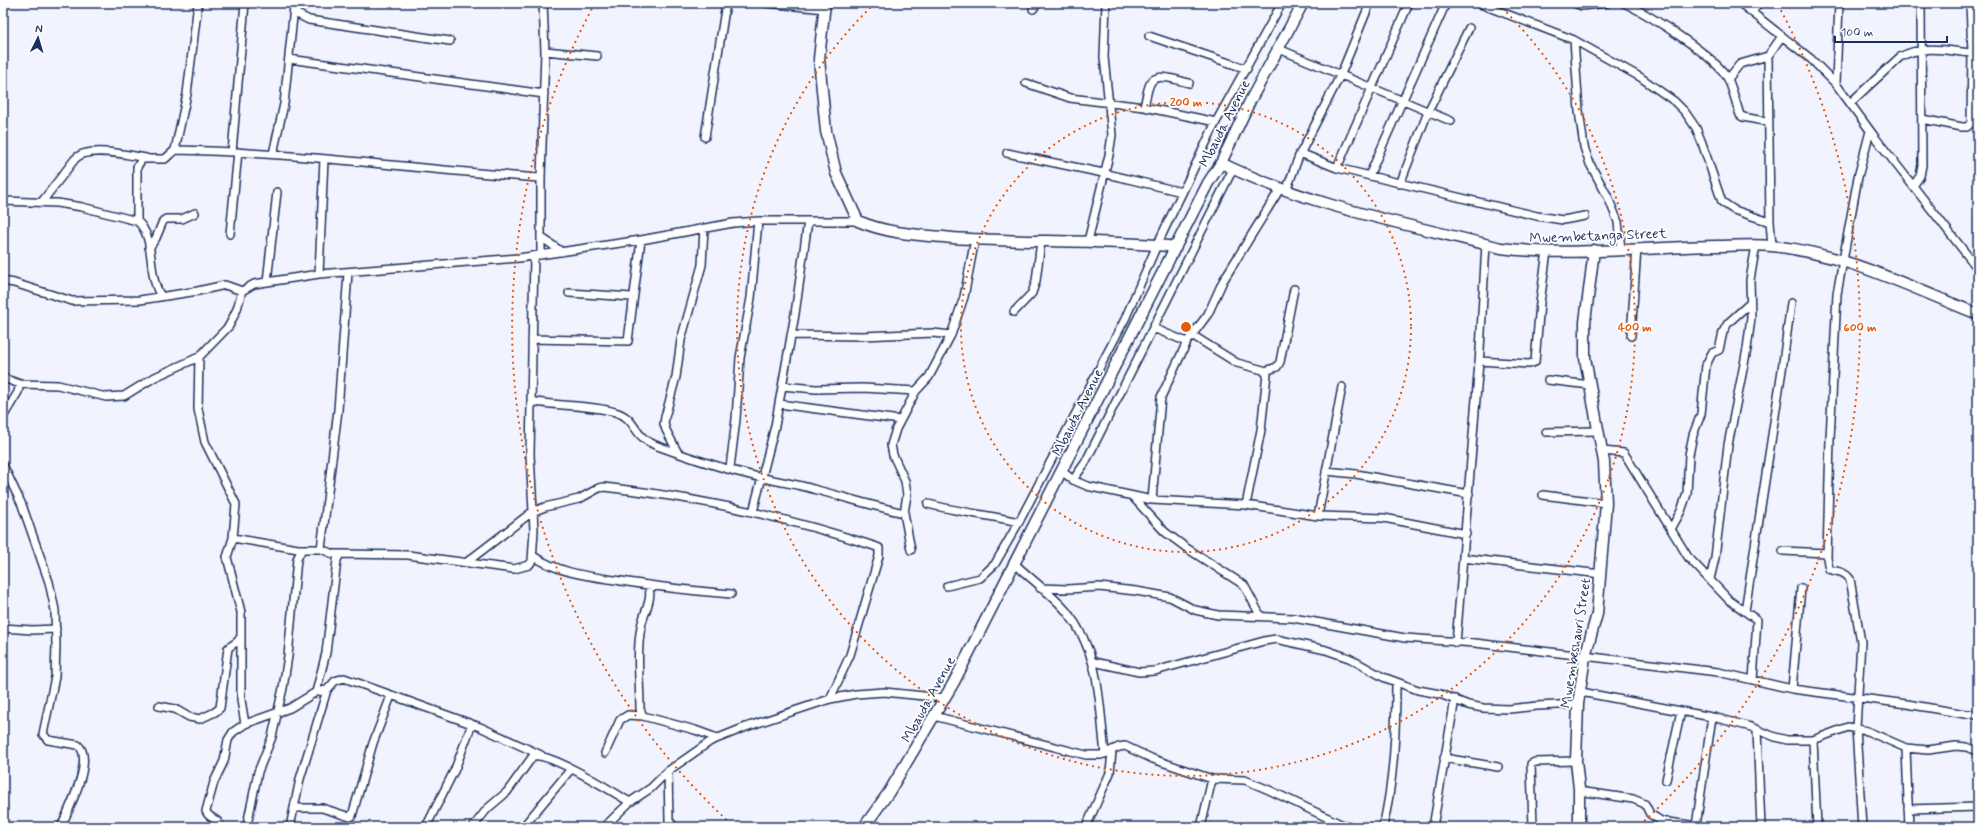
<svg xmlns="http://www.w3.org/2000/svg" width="1981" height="830" viewBox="0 0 1981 830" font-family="Mynerve,sans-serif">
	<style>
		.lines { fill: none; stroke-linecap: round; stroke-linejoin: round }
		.street-casing { stroke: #1b2f5e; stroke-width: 10 }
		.secondary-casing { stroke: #1b2f5e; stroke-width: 13 }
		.street { stroke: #fff; stroke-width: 7 }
		.secondary { stroke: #fff; stroke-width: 10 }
		.ring { fill: none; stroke: #e8590c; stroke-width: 2; stroke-dasharray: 2 4 }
		.labels { text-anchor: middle; stroke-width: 3.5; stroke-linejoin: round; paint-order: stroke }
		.street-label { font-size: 14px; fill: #1b2f5e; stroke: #fff }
		.centre { fill: #e8590c; stroke: #fff; stroke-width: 2 }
		.ring-label { font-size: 12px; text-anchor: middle; font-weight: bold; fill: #e8590c; stroke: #fff; stroke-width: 3.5; stroke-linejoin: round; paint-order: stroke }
	</style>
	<rect width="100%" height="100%" fill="#f1f4fe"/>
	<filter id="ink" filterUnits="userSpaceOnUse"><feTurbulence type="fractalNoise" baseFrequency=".025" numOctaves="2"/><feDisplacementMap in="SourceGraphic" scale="8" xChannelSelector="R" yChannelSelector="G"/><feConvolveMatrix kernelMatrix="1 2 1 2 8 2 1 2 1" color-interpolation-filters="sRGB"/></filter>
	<g filter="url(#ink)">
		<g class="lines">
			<g class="street-casing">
				<path id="street" d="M766 3 825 9
					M1478 3 1574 40 1640 77 1674 101 1685 112 1696 128 1702 143 1722 202 1734 210 1770 222
					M1574 3 1582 6 1607 3
					M1624 3C1648 14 1717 57 1728 79 1733 90 1736 103 1740 115L1743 117 1769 122
					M1740 3 1811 59 1836 84 1874 136 1978 269
					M294 6 297 14 309 20 450 41
					M1033 9 1038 3
					M1752 12 1759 3
					M1149 36 1247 69
					M1574 40 1579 111 1584 147 1590 164 1608 197 1618 222 1621 249
					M1279 49 1451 121
					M545 51 597 56
					M289 59 544 94
					M1728 79 1740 64 1768 56
					M1026 83 1070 98 1144 107 1216 122
					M1836 84 1839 3
					M1850 103 1900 57C1923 44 1948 51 1972 53
					M1144 107C1146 100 1147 88 1151 82 1159 72 1179 81 1189 83
					M1922 119 1962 127H1967L1971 123 1972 53 1970 3
					M705 137 726 3
					M175 150C297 152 419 170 541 178
					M232 152 245 3
					M1007 153 1103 173 1182 192
					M1300 153 1337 168 1537 216 1563 220 1585 216
					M273 154 284 104 294 7
					M1337 168 1409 3
					M1369 176 1446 3
					M1400 184 1428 112 1469 28
					M1913 186 1920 176 1922 165 1921 3
					M1286 191 1299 156 1341 74 1370 3
					M3 201 57 203 82 207 137 221
					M41 203 75 159C87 145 130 155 146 158
					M230 234 238 152
					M541 237 562 252
					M1088 241 1109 155 1112 135 1104 57 1106 3
					M1772 246 1770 222 1768 56 1782 36
					M149 248 156 238 163 221 166 219H182L195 213
					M541 255V178L545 51 543 3
					M319 274 324 159
					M3 281 14 283 72 301 140 300 198 291 225 285 242 291 254 284 319 274 519 258 641 240 733 223 758 221H858
					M267 282 277 192
					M569 293 632 297
					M161 296C146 274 157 238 137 221V167L142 159H165L175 150 187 94 198 3
					M1014 312 1032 293 1036 281 1041 241
					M1153 328 1187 342
					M791 335 863 336 933 333 951 335
					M1192 335 1237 363 1263 370 1267 374 1261 430 1246 505
					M1631 336 1637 248
					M532 339 628 341 641 240
					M199 357 198 409 205 442 236 504 233 538 298 549H321L333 554H340
					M1479 361 1529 364 1535 362 1540 303 1547 251
					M1265 371 1277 367 1280 362 1294 289
					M3 378 20 384 58 385 106 397 124 396 155 377 199 357 229 326 237 309 242 291
					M1548 380 1590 385
					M782 386 816 389 863 388 916 391
					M531 401C558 407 588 404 615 412 637 418 632 436 655 445 690 458 727 470 763 478 780 482 797 484 813 489 844 497 873 506 904 513
					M779 404 900 420
					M3 417 18 392 20 384
					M1546 432 1598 431
					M1602 451 1624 453 1688 557 1729 600 1757 620 1753 680
					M678 453 666 430 664 424 665 417 676 377 681 340 702 265 704 228
					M3 465 22 505 49 582 55 610 56 644 55 677 43 734 48 740 78 745C95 759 68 811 61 827
					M730 468 736 419 740 358 751 298 758 221
					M1326 471 1356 474 1469 494
					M1063 472 1073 480 1087 486 1152 500 1246 505 1318 516 1384 518 1466 534
					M1073 480 1085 463 1233 169
					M1543 495 1606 503
					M1132 496 1165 532 1188 549 1244 585 1260 615
					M1152 500 1161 397 1187 342 1208 314 1223 281 1280 189
					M928 504C958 512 989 515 1019 522
					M753 512 775 426 795 314 808 221
					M1318 516 1342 387
					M1671 529 1681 511 1687 494 1689 455 1693 435 1701 414 1706 365 1712 353 1719 350 1723 332 1728 323 1749 304
					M321 549 338 410 348 273
					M911 550 904 513 907 495 905 481 893 455 891 445 896 429 907 408 916 391 929 377 951 335 964 297 975 239
					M1783 551 1827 553
					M533 556C561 574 589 576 621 581 658 587 694 591 731 594
					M1463 558 1601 574
					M467 562 532 512 545 507 579 499 599 488 604 487C696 497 786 517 874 546L879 548V556L850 655 830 699
					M1015 564C1032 580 1053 595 1067 612 1101 654 1099 703 1105 754
					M1710 579 1715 558 1728 445 1747 349 1751 318 1750 280 1756 245
					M947 586 980 578 995 564 1019 522 1125 319 1157 245 1216 122 1282 3
					M1040 588 1068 589 1099 587 1136 591 1170 597 1195 610 1218 615 1293 618 1405 638 1475 643 1718 672 1792 689 1907 704 1965 714H1978
					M1745 611 1782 370 1791 303
					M3 628 32 630 56 629
					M241 636V700L245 724
					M1456 643 1480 350 1486 244
					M1094 662 1139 672 1155 671 1264 641 1276 639 1326 650 1349 658 1383 677 1418 690 1440 694 1468 705 1483 708 1509 709 1537 706 1578 704
					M1792 689 1801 588
					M316 692 327 690 335 681 344 678 480 727 541 755
					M1581 692 1717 718 1751 727 1775 737 1787 740H1813L1848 727 1867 731 1906 748 1928 750 1956 746 1966 747 1978 751
					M159 706 175 709 189 717 200 719 215 712 220 708 228 648 238 641 241 636V612L227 557 233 538
					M643 716 640 709C640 682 636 654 641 627 643 614 654 598 648 585
					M934 716 1086 755H1101L1119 747 1125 746 1153 759 1212 779 1245 780 1269 790 1347 827
					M1757 730 1761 827
					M1813 740 1817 827
					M1906 748 1909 827
					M605 753 620 720 628 715 643 716 695 730 717 738
					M1444 758 1498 767
					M668 771 669 820 674 827
					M1666 780 1681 711
					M1579 791 1633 799 1645 804 1650 814 1661 821 1705 827
					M294 808H322L350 817 352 816 373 743 391 696
					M1908 809 1978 807
					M247 825 258 772 272 737 283 688 288 656 297 559 302 549
					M1696 826 1712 717
					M221 827C219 818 208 819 206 811L214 782 224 761 228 740 233 732 245 724 290 708 316 692 326 653 337 560 340 554 408 555 514 569 529 565 532 561 534 530 530 454 534 256
					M290 827 300 779 327 690
					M426 827 455 769 472 724
					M473 827 487 809 507 792 533 756C550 752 613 792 630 802
					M523 827 571 769
					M604 827 630 802 651 788 668 771 711 741 746 727 830 699 856 694 884 692 944 698
					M1086 827 1110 773 1112 751
					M1201 827 1212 779
					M1383 827C1394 780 1396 731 1396 682
					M1433 827 1455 699
					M1533 827 1531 764 1535 762 1576 761
					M1862 827 1856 728 1861 642 1850 579C1844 571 1838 572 1829 569L1827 558 1830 439 1837 294 1858 177 1870 131"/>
			</g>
			<g class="secondary-casing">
				<path id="secondary" d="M825 3 819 59 826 131 836 173 858 221C888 234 920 235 953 238 1027 243 1102 239 1176 247
					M1221 163C1308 206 1407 224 1501 248 1570 257 1647 247 1718 246 1736 246 1754 244 1772 246 1844 253 1912 288 1978 314
					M864 827 889 792 954 682 1208 183 1221 163 1250 101 1303 3
					M1579 827V789L1576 761 1578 704 1585 657 1597 614 1606 503 1604 462 1585 358V322L1594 250"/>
			</g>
			<use href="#street" class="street"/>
			<use href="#secondary" class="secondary"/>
		</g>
	</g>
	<g class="ring">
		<circle cx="1186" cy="327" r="225"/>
		<path d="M1498 4A449 449 0 1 1 874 4"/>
		<path d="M731 824A674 674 0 0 1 594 5M1778 5A674 674 0 0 1 1641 824"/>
	</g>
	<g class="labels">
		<g class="street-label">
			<text transform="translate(1224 123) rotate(-63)" y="5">Mbauda Avenue</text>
			<text transform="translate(1598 235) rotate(-2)" y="5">Mwembetanga Street</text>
			<text transform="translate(1077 412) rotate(-63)" y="5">Mbauda Avenue</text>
			<text transform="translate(1575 643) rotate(-81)" y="5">Mwembeshauri Street</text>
			<text transform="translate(928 699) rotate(-61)" y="5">Mbauda Avenue</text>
		</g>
	</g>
	<circle cx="1186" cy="327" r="6" class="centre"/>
	<g class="ring-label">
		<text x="1186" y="106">200 m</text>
		<text x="1635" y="331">400 m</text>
		<text x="1860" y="331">600 m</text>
	</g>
	<rect width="1981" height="830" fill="none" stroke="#fff" stroke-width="16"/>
	<rect x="8" y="8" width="1965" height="814" fill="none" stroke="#1b2f5e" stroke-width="1.5" filter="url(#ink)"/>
	<g transform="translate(38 38) rotate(5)" stroke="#ffffff" stroke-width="3" paint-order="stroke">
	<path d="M0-3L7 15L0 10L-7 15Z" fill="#1b2f5e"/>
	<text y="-6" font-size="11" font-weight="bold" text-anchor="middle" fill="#1b2f5e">N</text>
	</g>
	<path d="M1835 36v6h112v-6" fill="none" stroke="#1b2f5e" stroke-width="2"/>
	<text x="1841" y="36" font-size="12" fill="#1b2f5e" stroke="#ffffff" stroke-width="3" paint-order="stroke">100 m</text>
</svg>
